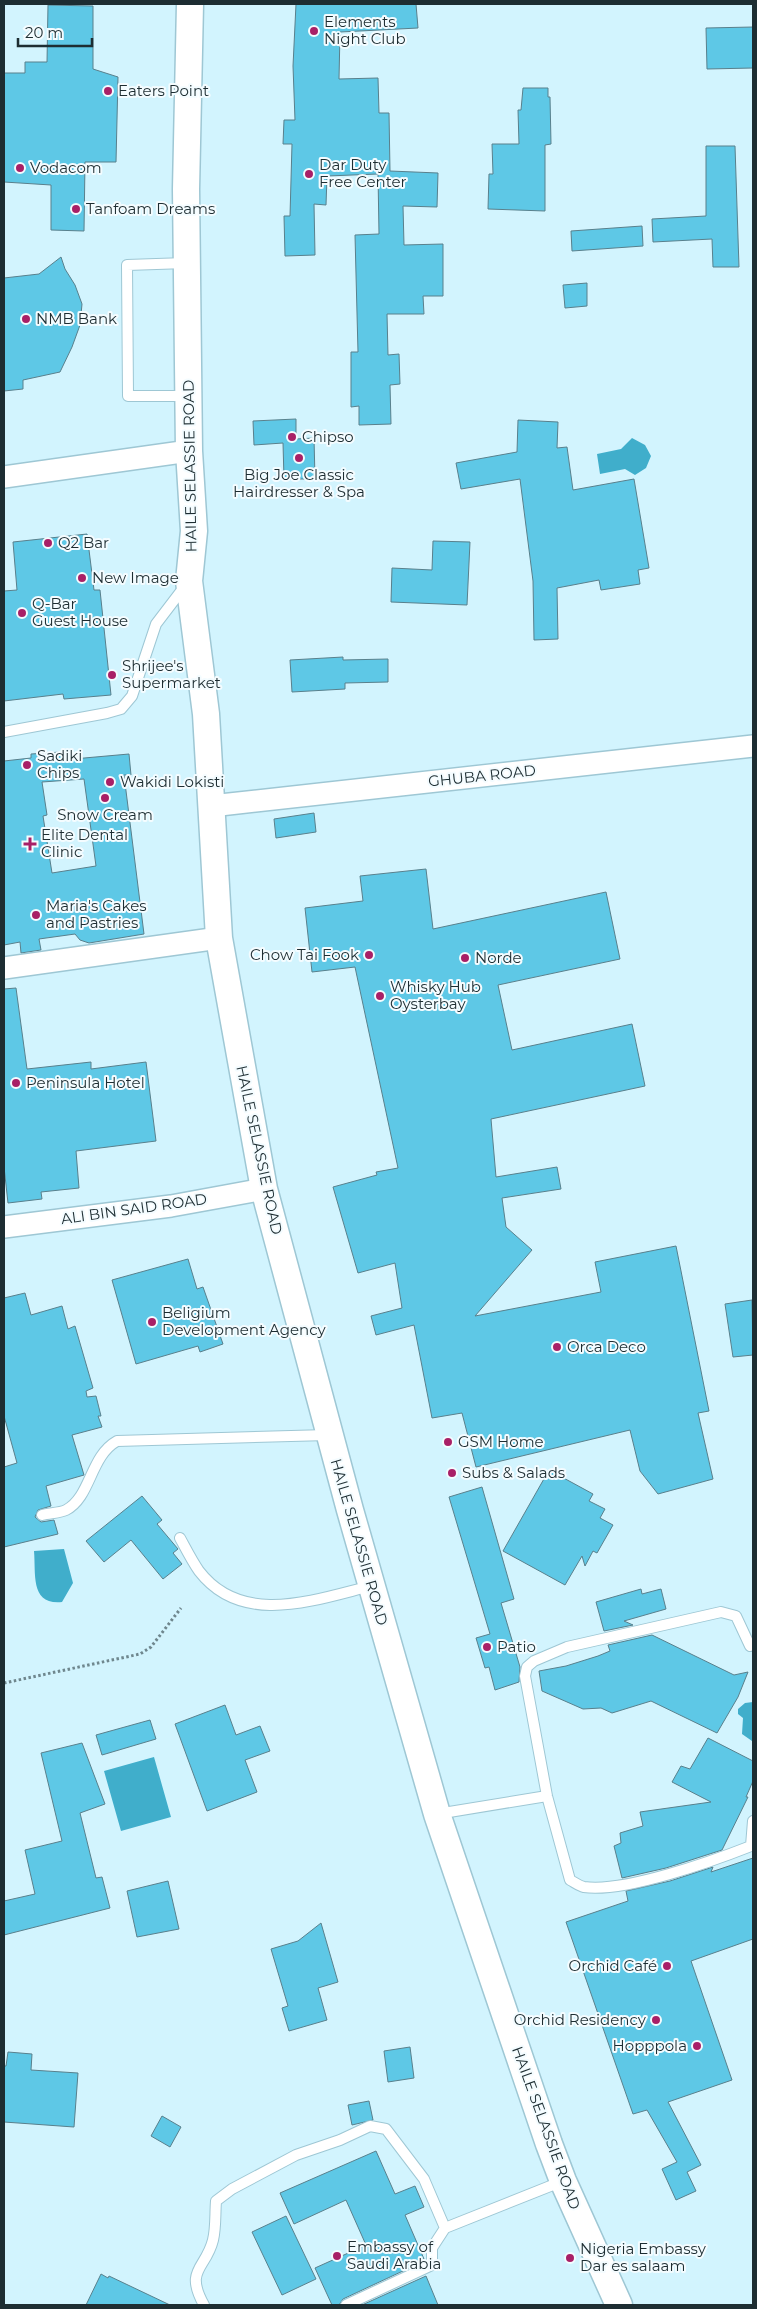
<svg xmlns="http://www.w3.org/2000/svg" width="757" height="2309" viewBox="0 0 757 2309" font-family="Montserrat,sans-serif">
	<style>
		.water { fill: #40aecb }
		.building { fill: #5ec8e6; stroke: #59808c; fill-rule: evenodd }
		.lines { fill: none; stroke-linecap: round; stroke-linejoin: round }
		.service-casing { stroke: #9ec7d4; stroke-width: 12 }
		.minor-casing { stroke: #9ec7d4; stroke-width: 24 }
		.tertiary-casing { stroke: #9ec7d4; stroke-width: 29 }
		.path { stroke: #6f878e; stroke-width: 3; stroke-dasharray: 2.5 2.5; stroke-linecap: butt }
		.service { stroke: #fff; stroke-width: 10 }
		.minor { stroke: #fff; stroke-width: 21 }
		.tertiary { stroke: #fff; stroke-width: 26 }
		.poi-dot { fill: #a82067; stroke: #f4fcff; stroke-width: 2 }
		.labels { text-anchor: middle; stroke-width: 4; stroke-linejoin: round; paint-order: stroke }
		.poi-label { font-size: 15px; fill: #1d2d32; stroke: #f4fcff; text-anchor: start }
		.street-label { font-size: 15px; fill: #1d2d32; stroke: #f4fcff }
	</style>
	<rect width="100%" height="100%" fill="#d2f4fe"/>
	<path class="water" d="M632 438 645 445 651 456 646 468 635 475 625 469 600 474 597 454 621 449Z
		M64 1549 73 1583 62 1602C30 1605 36 1575 34 1551Z
		M753 1702V1741H752L742 1734 743 1718 738 1714V1709L745 1703Z
		M154 1757 171 1817 121 1831 104 1771Z"/>
	<path class="building" d="M296 4H416L418 28 340 32 339 79 378 78 379 113H389L390 171 438 173 437 207 403 206 404 245 443 244V296H423L424 314H387L388 355 399 354 400 384 390 385 391 424 359 425V406L351 407V352H358L355 235 379 234 378 174 327 176 326 205 314 204 315 255 285 256 284 216H290L292 144H283L284 120H295L293 66Z
		M48 5 93 6V69L118 77 116 162H85L84 231 51 230V185L4 182V73H25V62H47Z
		M753 27V68L707 69 706 28Z
		M523 88H548V97H550L551 144 545 145V211L488 209 489 174H493L492 144H519L518 110H521Z
		M706 146H735L739 267H713L712 239 653 242 652 219 706 216Z
		M642 226 643 246 572 251 571 231Z
		M61 257 65 269 75 285 82 304 80 325 72 347 60 372 23 380V389L4 391V278L39 274Z
		M587 283V306L565 308 563 285Z
		M296 419V439L314 438 315 479H284L283 443 254 445 253 421Z
		M518 420 558 422 557 448 567 447 573 490 634 479 649 568 638 570 640 584 601 590 599 580 557 588 558 639 534 640 533 581 520 479 461 489 456 463 517 452Z
		M87 534 94 590H100L111 695 64 699 63 694 4 701V591L17 590 13 542Z
		M433 541 470 542 467 605 391 602 392 568 432 570Z
		M343 657V660L388 659V682L345 683V689L292 692 290 660Z
		M61 752 62 760 129 754 131 775H124L144 934 89 943 80 940 75 934 39 939 41 950 21 953 20 942 4 945V761L31 758V754ZM84 779 96 866 52 873 43 816 47 815 42 782Z
		M314 813 316 832 276 838 274 819Z
		M426 869 433 929 606 892 620 959 498 985 512 1050 632 1024 645 1086 491 1119 496 1177 557 1167 561 1189 502 1198 506 1227 532 1250 475 1316 601 1292 595 1262 676 1246 709 1411 698 1413 713 1479 658 1494 640 1471 630 1430 476 1467 462 1413 432 1418 414 1325 376 1335 371 1316 402 1308 395 1263 358 1273 333 1187 377 1175 376 1172 398 1168 355 967 312 972 305 908 363 901 360 876Z
		M16 988 27 1069 91 1062V1069L146 1062 156 1141 76 1151 79 1188 41 1192 42 1199 8 1203 4 1167V989Z
		M188 1259 197 1289 203 1287 223 1344 200 1352 198 1346 136 1364 112 1280Z
		M25 1293 31 1315 62 1306 68 1329 75 1326 93 1388 86 1391 87 1397 96 1396 101 1416H98L102 1427 72 1435 84 1475 46 1486 51 1506 38 1510 35 1517 41 1522 54 1520 58 1534 4 1547V1467L17 1463 4 1416V1298Z
		M752 1300 753 1355 733 1357 725 1304Z
		M549 1470 593 1494 589 1501 605 1509 600 1518 613 1525 597 1553 593 1551 585 1566 582 1556 565 1585 503 1551Z
		M482 1487 514 1599 501 1603 520 1667 519 1682 495 1690 489 1667 485 1668 476 1638 490 1634 449 1497Z
		M142 1496 162 1520 157 1524 178 1549 173 1553 182 1564 163 1579 131 1540 104 1562 86 1541Z
		M641 1589 642 1594 661 1589 666 1609 624 1621 633 1625 604 1631 596 1602Z
		M652 1635 734 1675 748 1672 738 1697 717 1733 651 1701 612 1713 601 1708 583 1709 542 1691 539 1671 566 1666 598 1656 610 1651 608 1645Z
		M225 1705 236 1735 260 1726 270 1751 245 1760 257 1792 207 1811 175 1724Z
		M150 1720 156 1739 102 1755 96 1735Z
		M708 1738 753 1761V1781L746 1797H748L722 1850 666 1868 622 1878 614 1846 621 1843 620 1833 643 1826 640 1812 711 1802 672 1782 681 1766 690 1769Z
		M82 1743 105 1804 80 1813 96 1878 102 1877 110 1908 4 1935V1901L35 1894 25 1850 62 1841 41 1753Z
		M753 1858V1939L691 1961 732 2080 668 2102 701 2165 687 2172 696 2191 676 2200 662 2169 677 2162 647 2110 633 2114 566 1922 628 1901 626 1891 670 1881 713 1867 711 1872Z
		M168 1881 179 1929 137 1937 127 1891Z
		M321 1923 338 1982 318 1988 327 2020 289 2031 282 2008 288 2006 271 1949 298 1941Z
		M410 2047 414 2078 388 2082 384 2051Z
		M8 2052 32 2054 31 2070 78 2073 74 2127 4 2122V2066H6Z
		M369 2101 373 2120 352 2125 348 2105Z
		M162 2116 181 2127 170 2147 151 2136Z
		M376 2151 395 2194 415 2186 424 2207 405 2215 424 2259 419 2261 420 2263 343 2299 339 2305H332L315 2268 366 2245 346 2200 294 2224 280 2193Z
		M286 2216 316 2279 282 2295 252 2232Z
		M101 2274 108 2278 109 2276 170 2305H86Z
		M426 2276 438 2305H362Z"/>
	<g class="lines">
		<g class="service-casing">
			<path id="service" d="M186 263 127 265 128 396H187
				M4 732 107 713 121 709 132 696 156 624 185 586
				M42 1515C49 1513 60 1513 66 1510 91 1497 90 1456 117 1441L328 1435
				M180 1538C186 1549 192 1561 199 1571 242 1627 314 1600 371 1586
				M750 1646 736 1616 721 1612 567 1647 534 1661 527 1667 525 1676 547 1796 570 1880C574 1882 579 1886 584 1887 624 1893 713 1861 751 1846L753 1821
				M437 1814 547 1796
				M204 2305C184 2269 206 2269 213 2240 216 2228 215 2214 216 2201L232 2189 296 2155 340 2140 370 2126 386 2129 424 2179 445 2228
				M346 2305 432 2265V2248L445 2228 563 2181"/>
		</g>
		<g class="minor-casing">
			<path id="minor" d="M4 477 189 451
				M211 806 753 746
				M4 968 219 938
				M4 1227 171 1206 264 1189"/>
		</g>
		<g class="tertiary-casing">
			<path id="tertiary" d="M190 4 186 189 189 451 194 531 189 581 206 714 219 938 264 1189 350 1510 437 1814 549 2144 563 2181 619 2305"/>
		</g>
		<path class="path" d="M4 1683 140 1654 151 1647 181 1608"/>
		<use href="#service" class="service"/>
		<use href="#minor" class="minor"/>
		<use href="#tertiary" class="tertiary"/>
	</g>
	<g class="poi-dot">
		<circle cx="314" cy="31" r="5"/>
		<circle cx="108" cy="91" r="5"/>
		<circle cx="20" cy="168" r="5"/>
		<circle cx="309" cy="174" r="5"/>
		<circle cx="76" cy="209" r="5"/>
		<circle cx="26" cy="319" r="5"/>
		<circle cx="292" cy="437" r="5"/>
		<circle cx="299" cy="458" r="5"/>
		<circle cx="48" cy="543" r="5"/>
		<circle cx="82" cy="578" r="5"/>
		<circle cx="22" cy="613" r="5"/>
		<circle cx="112" cy="675" r="5"/>
		<circle cx="27" cy="765" r="5"/>
		<circle cx="110" cy="782" r="5"/>
		<circle cx="105" cy="798" r="5"/>
		<path d="M27.5 836.5h5v5h5v5h-5v5h-5v-5h-5v-5h5z"/>
		<circle cx="36" cy="915" r="5"/>
		<circle cx="369" cy="955" r="5"/>
		<circle cx="465" cy="958" r="5"/>
		<circle cx="380" cy="996" r="5"/>
		<circle cx="16" cy="1083" r="5"/>
		<circle cx="152" cy="1322" r="5"/>
		<circle cx="557" cy="1347" r="5"/>
		<circle cx="448" cy="1442" r="5"/>
		<circle cx="452" cy="1473" r="5"/>
		<circle cx="487" cy="1647" r="5"/>
		<circle cx="667" cy="1966" r="5"/>
		<circle cx="656" cy="2020" r="5"/>
		<circle cx="697" cy="2046" r="5"/>
		<circle cx="337" cy="2256" r="5"/>
		<circle cx="570" cy="2258" r="5"/>
	</g>
	<g class="labels">
		<g class="poi-label">
			<text x="324" y="27">Elements<tspan x="324" dy="17">Night Club</tspan></text>
			<text x="118" y="96">Eaters Point</text>
			<text x="319" y="170">Dar Duty<tspan x="319" dy="17">Free Center</tspan></text>
			<text x="30" y="173">Vodacom</text>
			<text x="86" y="214">Tanfoam Dreams</text>
			<text x="36" y="324">NMB Bank</text>
			<text x="302" y="442">Chipso</text>
			<text x="299" y="480" text-anchor="middle">Big Joe Classic<tspan x="299" dy="17">Hairdresser &amp; Spa</tspan></text>
			<text x="58" y="548">Q2 Bar</text>
			<text x="92" y="583">New Image</text>
			<text x="32" y="609">Q-Bar<tspan x="32" dy="17">Guest House</tspan></text>
			<text x="122" y="671">Shrijee's<tspan x="122" dy="17">Supermarket</tspan></text>
			<text x="37" y="761">Sadiki<tspan x="37" dy="17">Chips</tspan></text>
			<text x="120" y="787">Wakidi Lokisti</text>
			<text x="105" y="820" text-anchor="middle">Snow Cream</text>
			<text x="41" y="840">Elite Dental<tspan x="41" dy="17">Clinic</tspan></text>
			<text x="46" y="911">Maria's Cakes<tspan x="46" dy="17">and Pastries</tspan></text>
			<text x="359" y="960" text-anchor="end">Chow Tai Fook</text>
			<text x="475" y="963">Norde</text>
			<text x="390" y="992">Whisky Hub<tspan x="390" dy="17">Oysterbay</tspan></text>
			<text x="26" y="1088">Peninsula Hotel</text>
			<text x="162" y="1318">Beligium<tspan x="162" dy="17">Development Agency</tspan></text>
			<text x="567" y="1352">Orca Deco</text>
			<text x="458" y="1447">GSM Home</text>
			<text x="462" y="1478">Subs &amp; Salads</text>
			<text x="497" y="1652">Patio</text>
			<text x="657" y="1971" text-anchor="end">Orchid Café</text>
			<text x="646" y="2025" text-anchor="end">Orchid Residency</text>
			<text x="687" y="2051" text-anchor="end">Hopppola</text>
			<text x="347" y="2252">Embassy of<tspan x="347" dy="17">Saudi Arabia</tspan></text>
			<text x="580" y="2254">Nigeria Embassy<tspan x="580" dy="17">Dar es salaam</tspan></text>
		</g>
		<g class="street-label">
			<text transform="translate(190 466) rotate(-91)" y="5">HAILE SELASSIE ROAD</text>
			<text transform="translate(482 776) rotate(-6)" y="5">GHUBA ROAD</text>
			<text transform="translate(259 1150) rotate(78)" y="5">HAILE SELASSIE ROAD</text>
			<text transform="translate(134 1209) rotate(-8)" y="5">ALI BIN SAID ROAD</text>
			<text transform="translate(359 1542) rotate(74)" y="5">HAILE SELASSIE ROAD</text>
			<text transform="translate(546 2128) rotate(70)" y="5">HAILE SELASSIE ROAD</text>
		</g>
	</g>
	<rect width="757" height="2309" fill="none" stroke="#1d2d32" stroke-width="10"/>
	<path d="M18 38v8h74v-8" fill="none" stroke="#1d2d32" stroke-width="2.5"/>
	<text x="25" y="38" font-size="15" fill="#1d2d32" stroke="#f4fcff" stroke-width="4" paint-order="stroke">20 m</text>
</svg>
